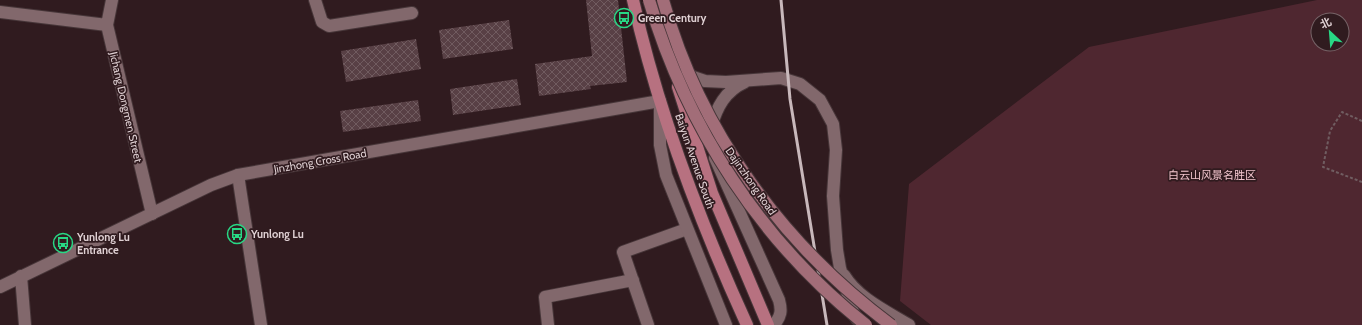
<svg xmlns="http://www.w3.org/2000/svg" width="1362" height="325" viewBox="0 0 1362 325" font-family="Cabin,'Noto Sans SC',sans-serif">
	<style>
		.park { fill: #4f2730; fill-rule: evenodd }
		.building { fill: url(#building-cross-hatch) }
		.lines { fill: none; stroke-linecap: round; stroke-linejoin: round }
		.street-casing { stroke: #473639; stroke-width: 14 }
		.secondary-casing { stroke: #473639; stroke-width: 14 }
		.highway-casing { stroke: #473639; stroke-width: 14 }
		.path { stroke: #705d61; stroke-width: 2; stroke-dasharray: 3 2; stroke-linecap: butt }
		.street { stroke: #82686c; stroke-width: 12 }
		.secondary { stroke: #82686c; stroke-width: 12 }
		.highway { stroke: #b77180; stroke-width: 12 }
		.rail { stroke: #c8b8bb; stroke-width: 3 }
		.primary-bridge-casing { stroke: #473639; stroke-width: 14; stroke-linecap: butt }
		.primary-bridge { stroke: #a26d78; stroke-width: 12 }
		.labels { text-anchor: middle; stroke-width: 3.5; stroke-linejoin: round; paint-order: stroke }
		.poi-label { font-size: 11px; font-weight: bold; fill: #dfd0d3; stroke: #301b1f; text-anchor: start }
		.street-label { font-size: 11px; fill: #dfd0d3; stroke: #301b1f }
		.park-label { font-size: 11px; fill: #f2c5cd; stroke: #301b1f }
	</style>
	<defs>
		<pattern id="building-cross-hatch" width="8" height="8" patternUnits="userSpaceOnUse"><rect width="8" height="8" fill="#584045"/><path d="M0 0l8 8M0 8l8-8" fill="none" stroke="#705b5f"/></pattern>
	</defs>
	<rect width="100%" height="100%" fill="#301b1f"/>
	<path class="park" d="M1317 0H1362V325H931L900 301 909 184 1089 47ZM1318 20H1342V44H1318Z"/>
	<path class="building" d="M586 0H618L627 82 590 86 591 89 539 96 535 64 592 56Z
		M509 20 513 49 443 59 439 30Z
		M416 39 421 69 346 82 341 51Z
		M517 79 521 105 453 115 450 89Z
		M418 100 421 121 343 132 340 111Z"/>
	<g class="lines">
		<g class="street-casing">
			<path id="street" d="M112 0 107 25 152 214
				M315 0 322 22 329 26 412 13
				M0 12 107 25
				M238 175 261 325
				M21 276 25 325
				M548 325 545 297 633 280
				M648 325 623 252 687 229"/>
		</g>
		<g class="secondary-casing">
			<path id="secondary" d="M685 72 693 77 705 81 726 82 781 78 800 84 820 100 833 124 836 150 833 196 837 250 840 268 853 312 857 319
				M711 127C717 107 725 91 745 82
				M715 158 779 300C782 311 781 316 774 325
				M844 275C858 298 886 311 909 325
				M0 287 211 185 238 175 660 101V145L666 175 726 325"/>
		</g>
		<g class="highway-casing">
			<path id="highway" d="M633 0C658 112 699 220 747 325
				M662 7 668 44
				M678 87 712 193 768 325"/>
		</g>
		<path class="path" d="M1362 121 1342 112 1330 131 1323 167 1362 182"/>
		<use href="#street" class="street"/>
		<use href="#secondary" class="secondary"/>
		<use href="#highway" class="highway"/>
		<path class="rail" d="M781 0 790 99 827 325"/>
		<g class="primary-bridge-casing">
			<path id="primary-bridge" d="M649 0C687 128 761 242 866 325
				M663 0C699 131 783 245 891 325"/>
		</g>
		<use href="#primary-bridge" class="primary-bridge"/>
	</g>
	<defs>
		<g id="bus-ring" transform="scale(1)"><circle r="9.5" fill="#301b1f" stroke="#28d885" stroke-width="1.5"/><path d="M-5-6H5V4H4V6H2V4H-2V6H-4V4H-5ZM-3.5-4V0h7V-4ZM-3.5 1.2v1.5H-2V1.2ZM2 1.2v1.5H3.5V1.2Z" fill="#28d885"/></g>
	</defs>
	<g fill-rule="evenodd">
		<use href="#bus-ring" x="624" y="18"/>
		<use href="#bus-ring" x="237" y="234"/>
		<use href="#bus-ring" x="63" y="243"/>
	</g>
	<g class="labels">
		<g class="poi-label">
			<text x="638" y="22">Green Century</text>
			<text x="251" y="238">Yunlong Lu</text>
			<text x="77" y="241">Yunlong Lu<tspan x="77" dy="13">Entrance</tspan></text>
		</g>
		<g class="street-label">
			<text transform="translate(126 107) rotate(77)" y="4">Jichang Dongmen Street</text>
			<text transform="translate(320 161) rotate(-10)" y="4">Jinzhong Cross Road</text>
			<text transform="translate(695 161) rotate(71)" y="4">Baiyun Avenue South</text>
			<text transform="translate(751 181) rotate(55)" y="4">Dajinzhong Road</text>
		</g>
		<g class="park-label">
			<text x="1212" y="179">白云山风景名胜区</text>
		</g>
	</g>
	<g transform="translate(1330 32) rotate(334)"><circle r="19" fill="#301b1f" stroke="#766367"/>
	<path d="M0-3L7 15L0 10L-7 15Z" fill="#28d885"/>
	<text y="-6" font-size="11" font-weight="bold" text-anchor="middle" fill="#dfd0d3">北</text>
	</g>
</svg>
